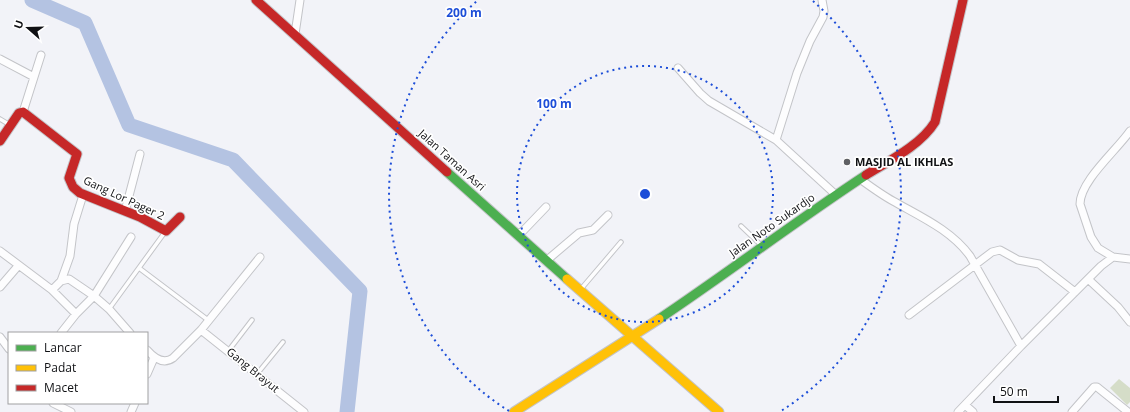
<svg xmlns="http://www.w3.org/2000/svg" width="1130" height="412" viewBox="0 0 1130 412" font-family="'Open Sans',sans-serif">
	<style>
		.green { fill: #d5ddc8 }
		.lines { fill: none; stroke-linecap: round; stroke-linejoin: round }
		.river { stroke: #b4c3e2; stroke-width: 15 }
		.lane-casing { stroke: #c3c4c8; stroke-width: 5.5 }
		.street-casing { stroke: #c3c4c8; stroke-width: 9 }
		.fast-casing { stroke: #c3c4c8; stroke-width: 11 }
		.slow-casing { stroke: #c3c4c8; stroke-width: 11 }
		.jam-casing { stroke: #c3c4c8; stroke-width: 11 }
		.lane { stroke: #fdfdfe; stroke-width: 3.5 }
		.street { stroke: #fdfdfe; stroke-width: 7 }
		.fast { stroke: #4caf50; stroke-width: 9 }
		.slow { stroke: #ffc107; stroke-width: 9 }
		.jam { stroke: #c62828; stroke-width: 9 }
		.ring { fill: none; stroke: #1d4ed8; stroke-width: 2; stroke-dasharray: 2 4 }
		.poi-dot { fill: #5f6064; stroke: #fff; stroke-width: 1.5 }
		.labels { text-anchor: middle; stroke-width: 3.5; stroke-linejoin: round; paint-order: stroke }
		.street-label { font-size: 11px; fill: #101114; stroke: #fff }
		.poi-label { font-size: 11px; font-weight: bold; fill: #101114; stroke: #fff; text-anchor: start }
		.centre { fill: #1d4ed8; stroke: #fff; stroke-width: 2 }
		.ring-label { font-size: 12px; text-anchor: middle; font-weight: bold; fill: #1d4ed8; stroke: #fff; stroke-width: 3.5; stroke-linejoin: round; paint-order: stroke }
	</style>
	<rect width="100%" height="100%" fill="#f2f3f8"/>
	<path class="green" d="M1119 379 1130 388V402L1127 405 1110 388Z"/>
	<g class="lines">
		<path class="river" d="M32 0 85 23 129 125 233 160 360 291 347 412"/>
		<g class="lane-casing">
			<path id="lane" d="M0 119 10 125
				M741 226 762 246
				M139 268 208 320
				M581 289 621 242
				M109 309 165 232
				M229 350 252 320
				M257 374 283 342"/>
		</g>
		<g class="street-casing">
			<path id="street" d="M295 34 300 0
				M0 59 34 77
				M678 68 700 93 709 101 776 140 836 195
				M23 112 41 55
				M776 140 797 73 810 41 823 17 824 11 822 0
				M860 179C871 187 882 195 893 201 921 217 951 230 970 256L1021 346
				M125 211 140 154
				M517 235 523 231 546 207
				M0 251 52 290 61 281 69 279 94 296 76 314 61 333
				M1113 257 1098 248 1091 237 1080 204C1080 181 1117 150 1130 131
				M546 261 579 233 593 230 608 215
				M1088 279 1118 307 1130 322
				M61 281 70 256 74 224 83 195
				M0 287 18 266
				M52 290 76 314
				M909 315 992 252 1000 250 1018 260 1039 264 1075 292
				M201 330 304 412
				M130 333 109 309 94 296 131 237
				M0 337 9 349
				M147 350C154 358 163 365 173 358L201 330 260 257
				M147 374 154 358
				M53 403 71 412
				M965 405 973 412
				M131 412 135 403
				M958 412 1021 346 1101 266 1113 257 1130 259
				M1072 412 1094 387H1097L1128 412"/>
		</g>
		<g class="fast-casing">
			<path id="fast" d="M447 172 567 279
				M659 319C729 272 796 221 866 175"/>
		</g>
		<g class="slow-casing">
			<path id="slow" d="M567 279 719 412
				M514 412 659 319"/>
		</g>
		<g class="jam-casing">
			<path id="jam" d="M256 0 447 172
				M0 141 19 113 23 112 77 154 69 178 73 187 80 193 140 217 166 231 180 217
				M866 175C889 161 921 145 935 122L963 0"/>
		</g>
		<use href="#lane" class="lane"/>
		<use href="#street" class="street"/>
		<use href="#fast" class="fast"/>
		<use href="#slow" class="slow"/>
		<use href="#jam" class="jam"/>
	</g>
	<g class="ring">
		<circle cx="645" cy="194" r="128"/>
		<path d="M509 411A256 256 0 0 1 477 1M813 1A256 256 0 0 1 781 411"/>
	</g>
	<circle class="poi-dot" cx="847" cy="162" r="4"/>
	<g class="labels">
		<g class="street-label">
			<text transform="translate(452 160) rotate(42)" y="4">Jalan Taman Asri</text>
			<text transform="translate(124 198) rotate(25)" y="4">Gang Lor Pager 2</text>
			<text transform="translate(772 225) rotate(-35)" y="4">Jalan Noto Sukardjo</text>
			<text transform="translate(253 370) rotate(39)" y="4">Gang Brayut</text>
		</g>
		<g class="poi-label">
			<text x="855" y="166">MASJID AL IKHLAS</text>
		</g>
	</g>
	<circle cx="645" cy="194" r="6" class="centre"/>
	<g class="ring-label">
		<text x="464" y="17">200 m</text>
		<text x="554" y="108">100 m</text>
	</g>
	<rect x="8" y="332" width="140" height="72" fill="#ffffff" stroke="#9fa0a1"/>
	<rect x="16" y="345" width="20" height="6" fill="#4caf50" stroke="#9fa0a1"/>
	<text x="44" y="352" font-size="12" fill="#101114">Lancar</text>
	<rect x="16" y="365" width="20" height="6" fill="#ffc107" stroke="#9fa0a1"/>
	<text x="44" y="372" font-size="12" fill="#101114">Padat</text>
	<rect x="16" y="385" width="20" height="6" fill="#c62828" stroke="#9fa0a1"/>
	<text x="44" y="392" font-size="12" fill="#101114">Macet</text>
	<g transform="translate(28 28) rotate(290)" stroke="#ffffff" stroke-width="3" paint-order="stroke">
	<path d="M0-3L7 15L0 10L-7 15Z" fill="#101114"/>
	<text y="-6" font-size="11" font-weight="bold" text-anchor="middle" fill="#101114">U</text>
	</g>
	<path d="M994 396v6h64v-6" fill="none" stroke="#101114" stroke-width="2"/>
	<text x="1000" y="396" font-size="12" fill="#101114" stroke="#ffffff" stroke-width="3" paint-order="stroke">50 m</text>
</svg>
